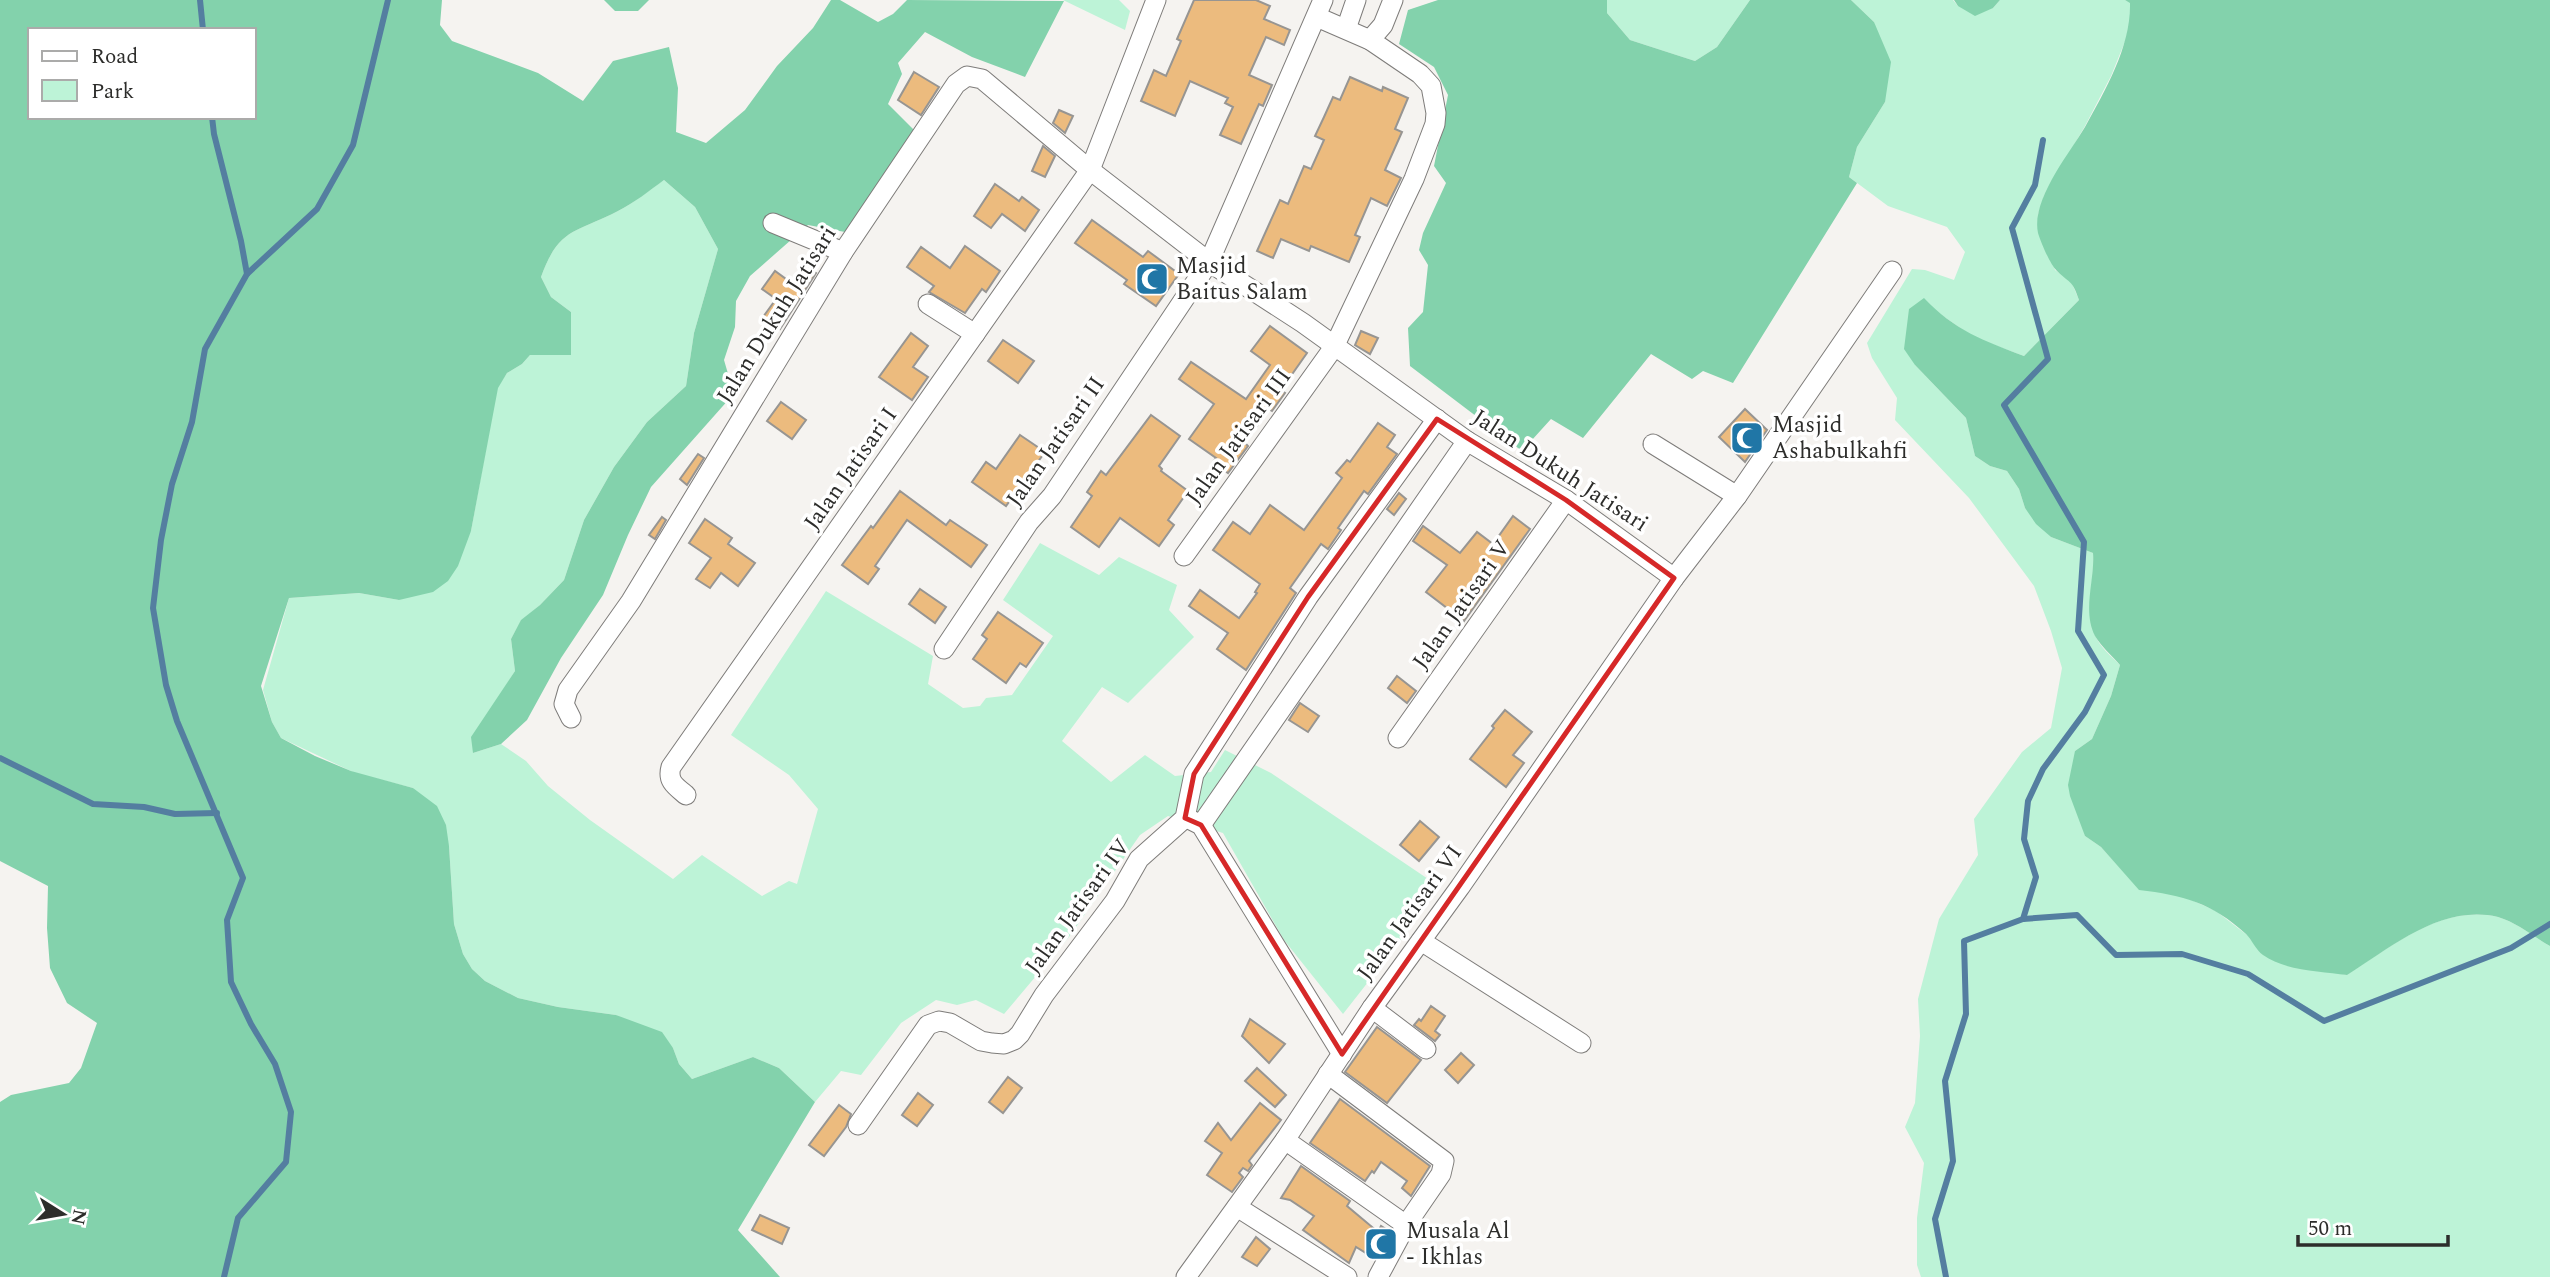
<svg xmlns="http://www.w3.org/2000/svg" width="2550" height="1277" viewBox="0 0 2550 1277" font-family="Spectral,serif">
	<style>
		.green { fill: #bdf3d7 }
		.forest { fill: #83d2ac; fill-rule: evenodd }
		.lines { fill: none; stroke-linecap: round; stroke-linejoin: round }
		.stream { stroke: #547ea0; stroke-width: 6 }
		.building { fill: #ecbb7e; stroke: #979592; stroke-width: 2 }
		.street-casing { stroke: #7e7c7a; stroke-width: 21 }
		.street { stroke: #fff; stroke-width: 19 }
		.marked { fill: none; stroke: #d62828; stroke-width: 5; stroke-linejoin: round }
		.labels { text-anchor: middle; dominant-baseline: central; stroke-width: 7; stroke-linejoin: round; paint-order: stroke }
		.poi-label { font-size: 23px; fill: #2d2d2b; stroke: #fff; text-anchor: start }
		.street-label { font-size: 23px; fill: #2d2d2b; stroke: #fff }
	</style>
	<rect width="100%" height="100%" fill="#f5f3f0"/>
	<g class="green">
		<path d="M1063,0H1119L1130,11L1125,30Z"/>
		<path d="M1607,0H1750L1717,47L1695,61L1630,40L1607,13Z"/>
		<path d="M1851,0H1953L1958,6L1993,8L2000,0H2125L2130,2V20L2126,39L2111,76L2085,126L2044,196L2038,214L2055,270L2071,281L2079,300L2024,356L1975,338L1937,312L1915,365L1966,418L1975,456L1990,466L2007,471L2019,489L2025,508L2051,537L2093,553C2095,580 2084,609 2095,635C2099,646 2112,657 2120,665L2111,696L2092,739L2075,751L2085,836L2101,847L2139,889L2178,894L2216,911L2247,935L2263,954L2346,975C2392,947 2440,904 2498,917C2516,922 2534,937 2550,946V1277H1921L1917,1265V1218L1924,1163L1905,1127L1915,1103L1920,1036L1918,999L1939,919L1978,855L1974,819L2022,752L2051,728L2062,668L2051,631L2034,586L1969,498L1895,420L1897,398L1872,358L1867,343L1912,269L1925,270L1954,280L1965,252L1947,227L1888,206L1849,177L1857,147L1885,102L1874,22Z"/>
		<path d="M664,180L695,207L718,249L694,333L686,386L647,422L614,467L584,520L564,580L540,605L521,621L511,639L515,671L497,700L473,753L501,744L526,761L548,786L590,820L673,879L702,855L762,896L789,881L797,884L818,809L789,775L731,735L826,591L933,656L928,684L963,708L980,706L986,698L1012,695L1053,636L1003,600L1040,543L1099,575L1119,557L1177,585L1169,610L1194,637L1128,703L1102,687L1062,741L1111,782L1145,755L1175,776L1211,772L1225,750L1271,773L1437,885L1408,931L1343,1014L1284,940L1223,833L1168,816L1140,835L1069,937L1004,1014L976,1000L957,1005L936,1000L901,1023L861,1075L841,1071L815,1102L779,1068L753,1057L692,1079L679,1064L673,1048L616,1015L558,1007L518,998L485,981L472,969L463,954L454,924L449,846L413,788L355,773L281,738L272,722L263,690L289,598L359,593L399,600L471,531L497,388L507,373L522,364L530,355H571V312L551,297L541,277C559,227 576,233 618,211C634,203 649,190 664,180Z"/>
	</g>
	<g class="forest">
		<path d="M0,0H442L440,25L452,41L538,73L583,101L613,61L669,47L678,88L676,132L706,143L745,110L777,66L813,28L831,0H840L878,22L893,14L907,0L1064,1L1025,77L972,57L925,32L898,63L902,74L888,104L914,130L845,232L808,225L750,276L736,301L735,327L724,360L731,384L730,398L651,487L628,535L603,595L561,658L527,720L501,744L473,753L471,737L515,671L511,639L521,620L540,605L564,580L584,520L614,467L647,422L686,386L694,333L718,249L695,207L664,180C649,191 634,203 618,211C576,233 559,227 541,277L551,297L571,312V355H530L522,364L507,373L498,388L471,531L458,566L448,581L433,592L399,600L359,593L289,598L261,686L272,722L281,738L315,756L351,771L413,788L437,806L446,825L449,846L454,924L463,954L472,969L485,981L518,998L558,1007L616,1015L662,1032L673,1048L679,1064L692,1079L753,1057L779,1068L815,1102L738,1230L780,1277H0V1102L11,1095L69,1083L81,1068L97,1023L67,1003L50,968L47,928L48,886L0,861ZM30,30H254V117H30Z"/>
		<path d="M604,0H649L638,11H615Z"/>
		<path d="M1438,0H1607V13L1630,40L1695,61L1717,47L1750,0H1851L1874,22L1891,62L1885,102L1857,147L1849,177L1857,183L1733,383L1703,371L1692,379L1651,354L1583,438L1551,419L1522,451L1410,366L1408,328L1423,312L1428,265L1419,250L1423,233L1446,183L1434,166L1448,95L1434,67L1399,44L1408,10Z"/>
		<path d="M1954,0H2000L1993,8L1975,16L1958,6Z"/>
		<path d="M2125,0H2550V946C2534,937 2516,922 2498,917C2441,904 2392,947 2347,975C2321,971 2285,971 2263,955C2256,950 2252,940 2246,934C2212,903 2183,895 2139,890L2101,847L2085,836L2070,796L2068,785L2075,751L2092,739L2111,696L2120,665C2112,656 2101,646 2095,636C2082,611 2095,579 2093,553L2051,537L2036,524L2025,508L2019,489L2007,471L1990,466L1975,456L1966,418L1915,365L1904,349L1909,309L1924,298C1954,330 1984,341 2024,356L2079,300C2072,280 2072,285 2057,271C2050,264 2041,243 2038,233C2031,200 2069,154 2085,127C2106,89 2131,46 2130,3Z"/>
	</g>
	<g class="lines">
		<g class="stream">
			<path d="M200,0L203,30"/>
			<path d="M212,117L214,134L241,241L247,274"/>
			<path d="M0,758L93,804L144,807L175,814L217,813"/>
			<path d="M2023,919L2077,915L2116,955L2182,954L2248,974L2324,1021L2511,948L2550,924"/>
			<path d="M224,1277L238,1218L286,1162L291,1112L275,1064L251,1024L231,982L227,920L243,878L177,721L166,685L153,608L161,540L172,484L192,422L205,349L247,274L317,209L353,145L388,0"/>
			<path d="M1946,1277L1935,1219L1953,1161L1945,1081L1966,1014L1964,941L2023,919L2036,877L2024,839L2028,801L2043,769L2085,712L2104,675L2078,631L2084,542L2004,405L2048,359L2012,228L2035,185L2043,140"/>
		</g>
	</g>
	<g class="building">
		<path d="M1194,0H1256L1270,6L1264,19L1290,30L1284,45L1266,37L1249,75L1272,85L1263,106L1259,104L1241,144L1220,135L1233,107L1225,103L1228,98L1190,81L1175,116L1141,101L1154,70L1166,76L1181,41L1177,39Z"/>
		<path d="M914,72L939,87L921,115L898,100Z"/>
		<path d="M1350,77L1382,91L1383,87L1408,98L1395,129L1402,132L1385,170L1401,178L1387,206L1371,198L1355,235L1360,237L1349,262L1311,246L1309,251L1281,239L1273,258L1257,251L1280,200L1288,204L1304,166L1311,169L1324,140L1315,136L1324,117L1333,97L1340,100Z"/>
		<path d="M1059,110L1073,116L1065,133L1053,123Z"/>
		<path d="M1043,146L1055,156L1045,177L1032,171Z"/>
		<path d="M995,184L1019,201L1022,197L1039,210L1025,231L1002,214L991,228L974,216Z"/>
		<path d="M1092,220L1143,257L1148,251L1179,274L1156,306L1124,284L1127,280L1075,243Z"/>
		<path d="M965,246L1000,271L986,292L982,289L965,313L929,292L934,286L907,267L921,247L950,268Z"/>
		<path d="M806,266L816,273L780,329L763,317L776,299L762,289L775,271L793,284Z"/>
		<path d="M1270,326L1307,353L1281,390L1285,393L1272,411L1269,409L1245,443L1248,446L1228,473L1213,462L1216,458L1189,439L1214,404L1179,379L1191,362L1246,399L1270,365L1251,351Z"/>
		<path d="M1361,331L1378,338L1370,354L1355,345Z"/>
		<path d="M911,333L928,346L913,367L928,377L912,400L879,377Z"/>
		<path d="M1003,340L1034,361L1018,383L988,361Z"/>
		<path d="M781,402L806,420L792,439L767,421Z"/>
		<path d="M1745,409L1767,430L1745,462L1719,437Z"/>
		<path d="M1151,415L1180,436L1159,466L1162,469L1161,471L1188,491L1168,520L1174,525L1159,546L1120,518L1099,547L1071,527L1092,496L1087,492L1101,471L1106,475Z"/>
		<path d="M1378,423L1395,435L1387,447L1397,454L1368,494L1364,491L1338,528L1341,530L1328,549L1321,544L1290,588L1296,593L1246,670L1217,649L1228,633L1189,606L1200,590L1239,618L1257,593L1255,592L1260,584L1213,550L1233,522L1250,534L1270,505L1304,530L1342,478L1336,473L1347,460L1350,462Z"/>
		<path d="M1020,435L1045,452L1006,506L972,482L986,462L996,469Z"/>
		<path d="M698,454L704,458L687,485L680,479Z"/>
		<path d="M900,491L946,525L950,520L987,545L971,567L907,520L875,566L879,569L868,584L842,565L871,526L873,528Z"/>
		<path d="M1399,493L1406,499L1394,515L1387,509Z"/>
		<path d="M1513,516L1530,529L1464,621L1426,592L1447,565L1413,541L1423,526L1460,553L1477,532L1493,544Z"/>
		<path d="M662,517L666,520L655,539L649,535Z"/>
		<path d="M705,519L732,538L728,544L755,563L738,586L721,573L710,588L696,579L711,558L689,543Z"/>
		<path d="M920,589L946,607L935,623L909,604Z"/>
		<path d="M998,612L1043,643L1026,667L1020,663L1006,683L973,659L987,639L982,635Z"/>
		<path d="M1397,676L1416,691L1407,703L1388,688Z"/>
		<path d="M1300,703L1319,716L1308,732L1289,720Z"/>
		<path d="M1505,710L1532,732L1513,755L1524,763L1506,787L1470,759L1494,728L1492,726Z"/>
		<path d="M1420,821L1439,837L1419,861L1400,845Z"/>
		<path d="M1431,1006L1445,1016L1435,1031L1440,1035L1435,1041L1414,1025L1419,1019L1421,1021Z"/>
		<path d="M1250,1019L1285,1044L1269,1063L1242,1036Z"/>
		<path d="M1377,1027L1421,1060L1387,1103L1345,1072Z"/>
		<path d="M1461,1053L1474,1065L1458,1083L1445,1070Z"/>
		<path d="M1257,1068L1286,1095L1275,1107L1245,1081Z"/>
		<path d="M1008,1077L1022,1088L1003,1113L989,1102Z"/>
		<path d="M918,1093L933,1105L917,1126L902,1115Z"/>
		<path d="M1340,1099L1430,1166L1411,1196L1402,1188L1407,1181L1381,1162L1374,1173L1372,1171L1365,1181L1310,1143Z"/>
		<path d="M1260,1103L1281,1120L1249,1161L1252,1165L1248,1171L1243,1168L1239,1173L1243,1177L1232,1192L1207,1175L1222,1153L1205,1141L1218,1123L1231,1140Z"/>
		<path d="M839,1105L851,1114L846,1127L824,1156L809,1145Z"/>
		<path d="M1301,1166L1350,1201L1347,1206L1378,1232L1381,1226L1389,1231L1374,1258L1356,1247L1349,1263L1303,1230L1314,1216L1290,1200L1281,1198Z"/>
		<path d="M760,1215L789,1228L782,1244L752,1230Z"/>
		<path d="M1256,1237L1270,1249L1257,1266L1242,1257Z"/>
	</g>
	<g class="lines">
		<defs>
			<g id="street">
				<path d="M1346,29L1356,0"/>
				<path d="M1370,40L1383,25L1393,0"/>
				<path d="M773,223L843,252"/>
				<path d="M928,304L975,334"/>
				<path d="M1653,444L1737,496"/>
				<path d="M1184,556L1334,347L1414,179L1435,124L1436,113L1431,86L1420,74L1370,40L1317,17"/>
				<path d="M944,649L1029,522L1052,496L1209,262L1323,0"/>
				<path d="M571,718L564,704L568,690L631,601L843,252L956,84L967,76L982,79L1090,170L1209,262L1303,323L1467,441L1566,500L1674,578"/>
				<path d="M1398,738L1566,500"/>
				<path d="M686,795C675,786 667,781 671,767L1090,170L1156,0"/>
				<path d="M1189,819L1201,825L1342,1054"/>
				<path d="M1201,825L1467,441"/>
				<path d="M1421,941L1581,1043"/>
				<path d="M1372,1008L1426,1049"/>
				<path d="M1328,1074L1444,1161L1441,1174L1406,1225L1378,1277"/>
				<path d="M858,1125L928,1025L939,1021L950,1023L981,1041L992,1043L1004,1044L1014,1040L1020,1034L1044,995L1115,901L1139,859L1185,818L1194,774L1308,597L1437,419"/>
				<path d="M1285,1140L1406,1225"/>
				<path d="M1237,1207L1347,1277"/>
				<path d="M1186,1277L1285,1140L1372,1008L1460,887L1674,578L1737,496L1892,271"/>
			</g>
		</defs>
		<use href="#street" class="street-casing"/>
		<use href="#street" class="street"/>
	</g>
	<path class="marked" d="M1437,419L1566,500L1674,578L1342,1054L1201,825L1185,818L1194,774L1308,597Z"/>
	<defs>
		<symbol id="mosque-square" viewBox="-11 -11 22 22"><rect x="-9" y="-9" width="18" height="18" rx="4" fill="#2076a6" stroke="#fff"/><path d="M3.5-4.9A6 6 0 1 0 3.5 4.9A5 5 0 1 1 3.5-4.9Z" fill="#fff"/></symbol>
	</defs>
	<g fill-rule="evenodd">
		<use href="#mosque-square" x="1133" y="260" width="38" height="38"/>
		<use href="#mosque-square" x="1728" y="419" width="38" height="38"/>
		<use href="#mosque-square" x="1362" y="1225" width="38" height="38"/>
	</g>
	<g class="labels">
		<g class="poi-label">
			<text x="1176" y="266">Masjid<tspan x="1176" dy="26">Baitus Salam</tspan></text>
			<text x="1772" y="425">Masjid<tspan x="1772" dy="26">Ashabulkahfi</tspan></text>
			<text x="1406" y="1231">Musala Al<tspan x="1406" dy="26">- Ikhlas</tspan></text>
		</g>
		<g class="street-label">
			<text transform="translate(777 315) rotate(-58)">Jalan Dukuh Jatisari</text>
			<text transform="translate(1239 437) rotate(-54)">Jalan Jatisari III</text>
			<text transform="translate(1056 442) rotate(-55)">Jalan Jatisari II</text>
			<text transform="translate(851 469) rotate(-55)">Jalan Jatisari I</text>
			<text transform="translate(1560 471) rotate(33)">Jalan Dukuh Jatisari</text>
			<text transform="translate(1462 605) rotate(-55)">Jalan Jatisari V</text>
			<text transform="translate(1078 907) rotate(-54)">Jalan Jatisari IV</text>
			<text transform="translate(1410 913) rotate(-54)">Jalan Jatisari VI</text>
		</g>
	</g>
	<rect x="28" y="28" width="228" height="91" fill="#ffffff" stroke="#ababaa" stroke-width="2"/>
	<rect x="42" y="51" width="35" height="10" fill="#ffffff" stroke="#ababaa" stroke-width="2"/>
	<text x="91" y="63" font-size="21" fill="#2d2d2b">Road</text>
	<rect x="42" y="80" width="35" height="21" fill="#bdf3d7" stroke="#ababaa" stroke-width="2"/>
	<text x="91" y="98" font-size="21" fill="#2d2d2b">Park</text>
	<g transform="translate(63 1214) rotate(101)" stroke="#ffffff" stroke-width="5" paint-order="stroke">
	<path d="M0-5L12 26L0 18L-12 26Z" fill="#2d2d2b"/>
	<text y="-10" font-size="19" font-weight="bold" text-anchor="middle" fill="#2d2d2b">N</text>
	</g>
	<path d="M2298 1235v10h150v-10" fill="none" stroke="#2d2d2b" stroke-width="3.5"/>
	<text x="2308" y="1235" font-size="21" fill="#2d2d2b" stroke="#ffffff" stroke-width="5" paint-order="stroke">50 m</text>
</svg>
